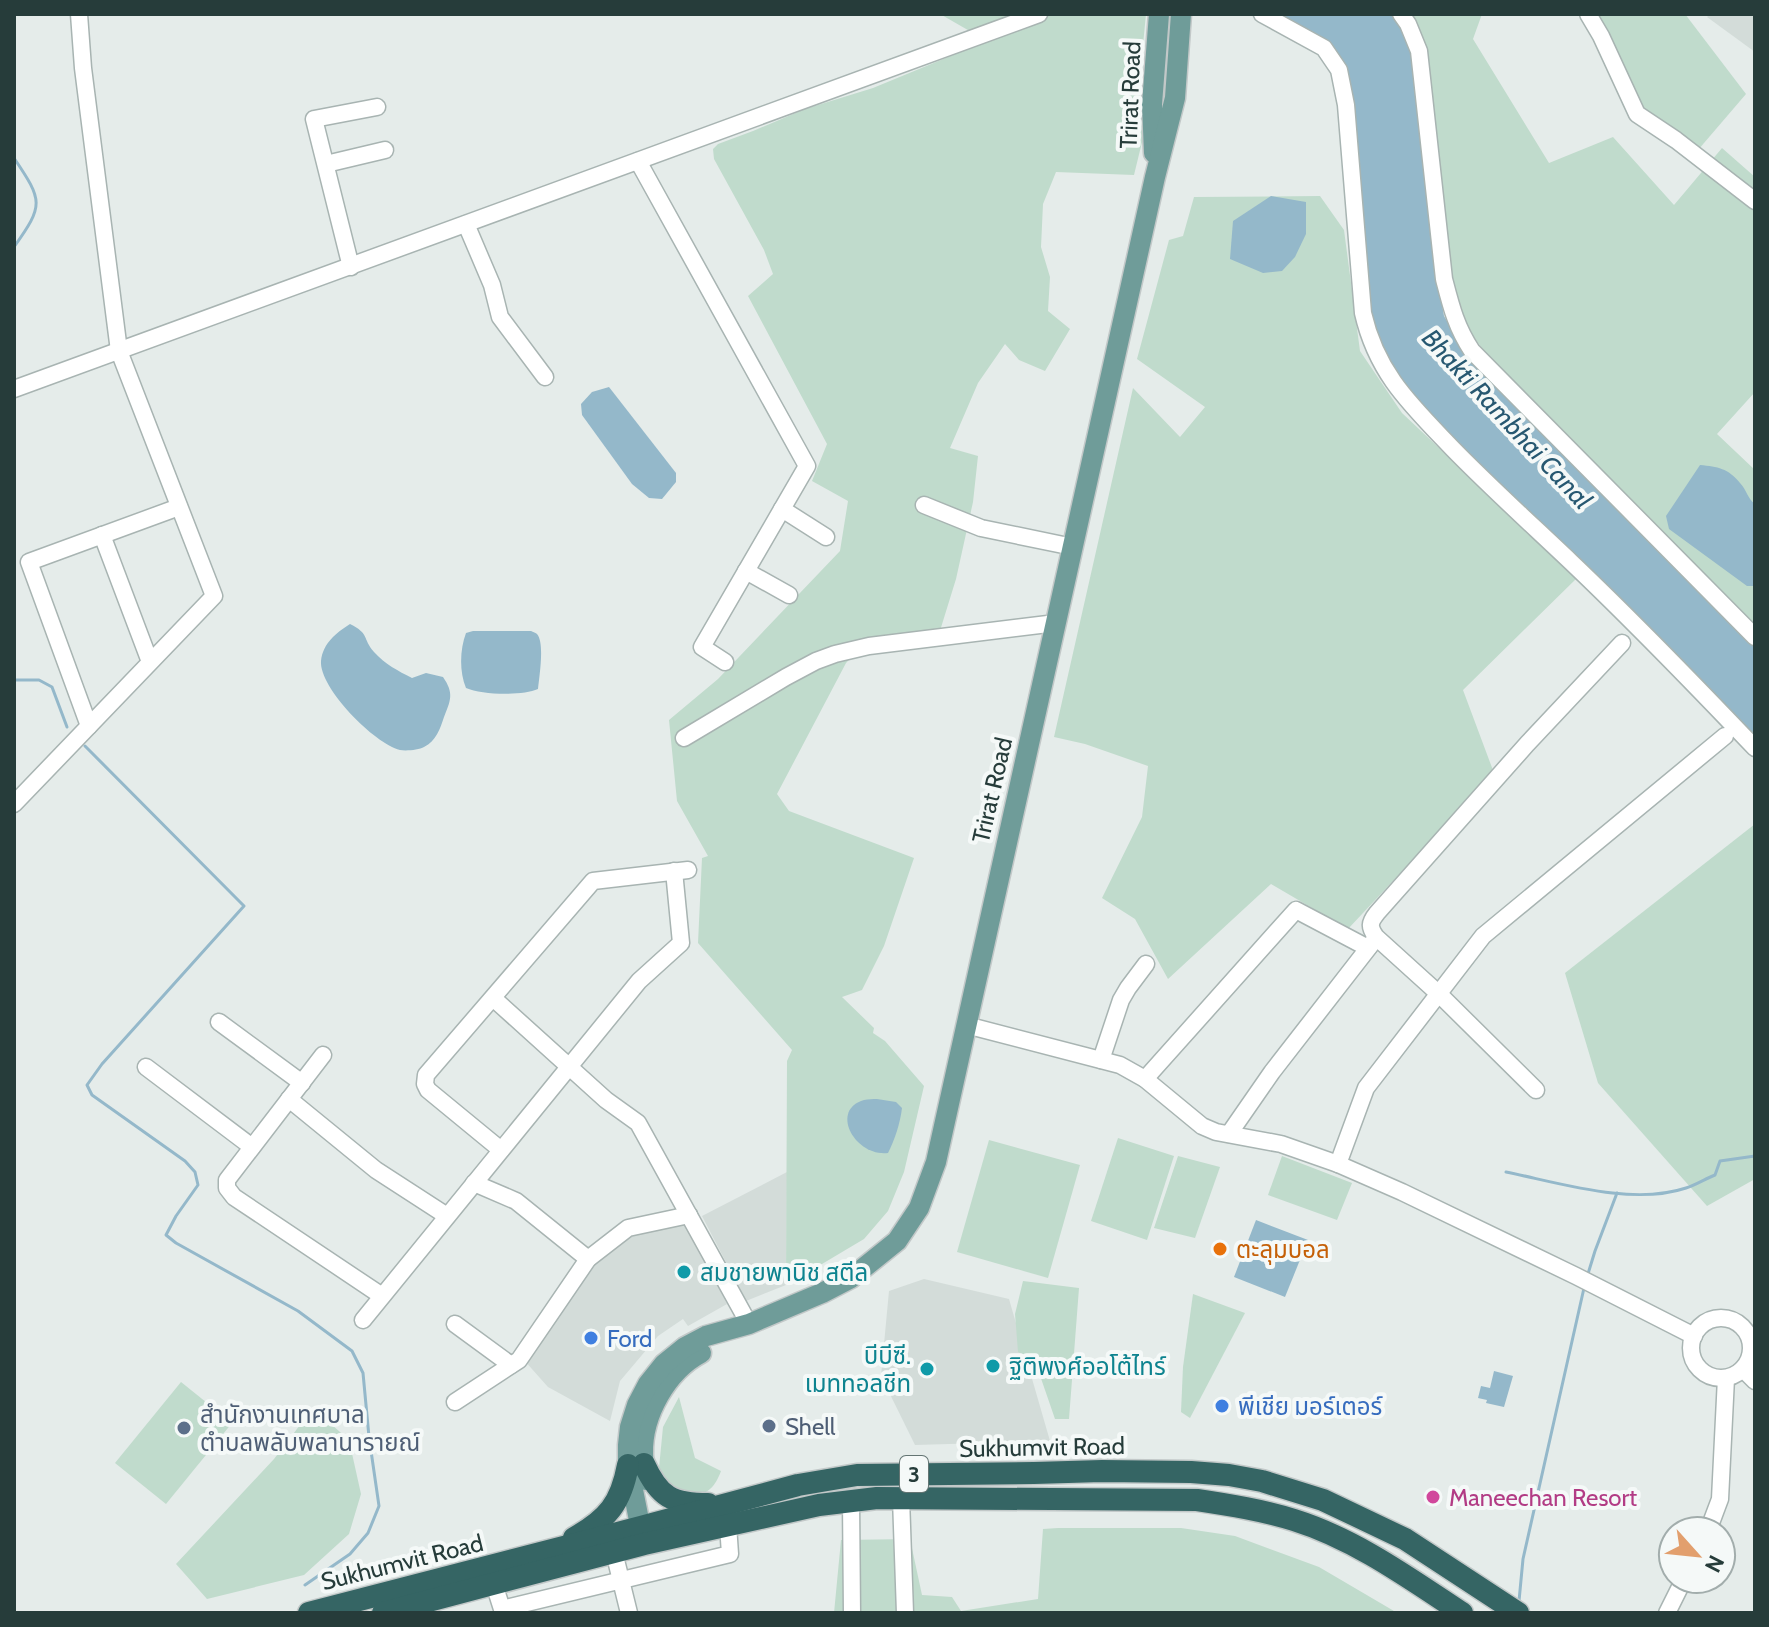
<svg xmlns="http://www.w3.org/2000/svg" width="1769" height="1627" viewBox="0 0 1769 1627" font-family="Cabin,'Noto Sans Thai',sans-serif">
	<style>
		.built { fill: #d3dcd9 }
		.green { fill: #c0dbcc }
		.water { fill: #94b8ca }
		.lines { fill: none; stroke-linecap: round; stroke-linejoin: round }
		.stream { stroke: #94b8ca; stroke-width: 3 }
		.minor-casing { stroke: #a8b4b2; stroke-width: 19 }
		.major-casing { stroke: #c2c8c8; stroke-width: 23 }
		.highway-casing { stroke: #c2c8c8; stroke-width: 25 }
		.minor { stroke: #fff; stroke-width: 16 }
		.major { stroke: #6f9c99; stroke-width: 20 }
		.highway { stroke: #356564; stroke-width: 22 }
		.food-dot { fill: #e8710a; stroke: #f5f9f8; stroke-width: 3 }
		.culture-dot { fill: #0f9aa8; stroke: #f5f9f8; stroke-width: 3 }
		.shop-dot { fill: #3f7fe0; stroke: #f5f9f8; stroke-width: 3 }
		.service-dot { fill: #5c6f8a; stroke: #f5f9f8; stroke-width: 3 }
		.hotel-dot { fill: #d1479c; stroke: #f5f9f8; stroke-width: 3 }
		.labels { text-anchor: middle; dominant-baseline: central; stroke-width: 8; stroke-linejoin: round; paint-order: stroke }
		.shield { fill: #f5f9f8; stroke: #647573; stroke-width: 2 }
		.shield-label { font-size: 22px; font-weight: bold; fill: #263c3a }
		.street-label { font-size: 24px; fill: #263c3a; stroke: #f5f9f8 }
		.food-label { font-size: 24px; fill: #c56008; stroke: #f5f9f8; text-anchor: start }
		.culture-label { font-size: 24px; fill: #0d838f; stroke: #f5f9f8; text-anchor: start }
		.shop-label { font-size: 24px; fill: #366cbe; stroke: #f5f9f8; text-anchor: start }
		.service-label { font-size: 24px; fill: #4e5e75; stroke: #f5f9f8; text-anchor: start }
		.hotel-label { font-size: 24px; fill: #b23c85; stroke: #f5f9f8; text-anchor: start }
		.water-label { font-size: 26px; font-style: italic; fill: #275871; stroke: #f5f9f8 }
	</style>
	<rect width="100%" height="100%" fill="#e5ecea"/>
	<g class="built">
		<path d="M1710,14H1755V52L1707,17Z"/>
		<path d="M787,1172L786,1285L746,1301L702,1216Z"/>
		<path d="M688,1224L727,1304L688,1326L683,1319L658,1336L620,1381L610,1421L548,1387L524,1360L593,1263L633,1233Z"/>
		<path d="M924,1279L1009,1299L1050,1441L915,1445L881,1376L889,1291Z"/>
	</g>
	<g class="green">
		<path d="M940,14H1146L1139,86L1143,138L1134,175L1056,172L1043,204L1041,247L1050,277L1048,311L1070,329L1045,371L1019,360L1005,344L978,383L950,448L978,456L973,502L956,579L939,634L863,645L846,663L777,794L789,811L914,858L884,946L862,990L842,997L874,1028L873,1033L885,1041L924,1086L904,1172L888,1211L864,1239L822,1264L801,1273L786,1285L787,1061L792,1050L698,943L702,858L708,856L677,801L669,720L718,679L840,551L848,501L812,481L827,444L748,296L773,274L764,250L714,159L713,149L718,144L753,131L805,109L873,88L987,41Z"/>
		<path d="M1407,14H1482L1473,39L1549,163L1613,137L1674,205L1722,148L1755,177V392L1717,434L1755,470V629L1486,354L1463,322L1450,266Z"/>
		<path d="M1591,14H1685L1746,94L1698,150L1640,111Z"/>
		<path d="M1320,196L1344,230L1360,351L1402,413L1577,578L1463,690L1494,773L1348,929L1271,884L1168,979L1135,919L1102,898L1142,817L1148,766L1085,744L1054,737L1133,388L1180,437L1205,407L1137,359L1169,240L1183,236L1194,197Z"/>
		<path d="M1755,824V1179L1707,1206L1598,1083L1565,973Z"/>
		<path d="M1118,1138L1174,1156L1147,1240L1091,1221Z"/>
		<path d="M989,1140L1080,1165L1048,1278L957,1252Z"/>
		<path d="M1178,1156L1220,1167L1195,1238L1154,1228Z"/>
		<path d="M1282,1156L1352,1183L1337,1220L1268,1195Z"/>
		<path d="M1023,1281L1079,1288L1069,1419H1055L1035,1361L1018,1352L1015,1314Z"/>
		<path d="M1193,1294L1245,1313L1190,1418L1181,1412L1183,1367Z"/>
		<path d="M181,1382L232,1423L166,1504L115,1463Z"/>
		<path d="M679,1397L695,1458L721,1471C715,1487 709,1493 692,1497L662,1482L659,1468L663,1427Z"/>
		<path d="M313,1408L349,1440L361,1494L349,1534L304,1575L207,1599L176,1564L274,1459Z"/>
		<path d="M1058,1528H1181L1235,1536L1319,1567L1394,1611L1392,1613H834L841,1540L910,1539L922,1595L952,1597L961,1611L1038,1599L1043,1529Z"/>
	</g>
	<g class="water">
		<path d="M1278,14H1393L1412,40L1438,281L1444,316L1467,356L1755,646V745L1411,399L1387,362L1367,314L1350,92L1324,42L1298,24Z"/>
		<path d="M1271,196L1306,202V234L1295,257L1282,271L1263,273L1230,259L1233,221Z"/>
		<path d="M609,387L676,473V482L662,499L649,498L632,484L582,415L581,404L592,392Z"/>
		<path d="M1700,465C1718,467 1728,468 1740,483C1747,490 1747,498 1755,504V586H1747L1669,529L1666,516Z"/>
		<path d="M350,624C370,634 362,638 374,652C385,664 398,671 412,678L426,673L443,677C454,693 451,700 444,717C440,729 436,741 424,747C419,750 406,751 400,750C375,744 319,688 321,661C323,643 336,633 350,624Z"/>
		<path d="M473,631H531C533,632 536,633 537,634C545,643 539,678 538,689C522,696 482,695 466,688C459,671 460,649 466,633Z"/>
		<path d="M877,1099L896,1102L902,1108C900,1124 895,1139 888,1153C855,1157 829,1110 864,1100C868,1099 873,1099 877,1099Z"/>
		<path d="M1256,1220L1308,1240L1285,1297L1234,1277Z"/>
		<path d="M1494,1371L1513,1376L1504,1407L1486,1403L1487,1400L1478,1398L1481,1386L1490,1388Z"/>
	</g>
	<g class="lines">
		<g class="stream">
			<path d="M14,158C43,201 44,205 14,247"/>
			<path d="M14,680H39L52,687L67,727"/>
			<path d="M85,746L244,906L102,1064L87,1085L92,1095L185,1161L195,1172L198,1185L176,1216L166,1235L176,1243L298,1311L352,1351L363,1373L369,1437L379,1506L368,1533L350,1554L305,1585"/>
			<path d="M1506,1172C1560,1183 1632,1206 1686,1188C1696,1185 1705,1179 1715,1175L1720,1161L1755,1156"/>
			<path d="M1587,1277L1595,1251L1617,1193"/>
			<path d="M1519,1601L1523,1559L1584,1288"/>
		</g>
		<defs>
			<g id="minor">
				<path d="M1262,14L1324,48L1339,70L1346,105L1363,313C1377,374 1411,405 1452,448C1490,487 1531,524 1571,562C1634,622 1695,685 1755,748"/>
				<path d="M1401,14L1408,24L1419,51L1444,279C1451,306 1456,327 1472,351L1755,637"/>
				<path d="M1588,14L1601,36L1637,114L1676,140L1755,201"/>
				<path d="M638,161L807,466L702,647L725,662"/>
				<path d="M326,164L385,150"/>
				<path d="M466,224L492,285L500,317L545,377"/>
				<path d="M351,267L314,119L377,107"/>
				<path d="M14,389L1039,14"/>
				<path d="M924,505L981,528L1073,547"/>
				<path d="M782,509L826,537"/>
				<path d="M102,535L150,662"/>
				<path d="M746,571L789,595"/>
				<path d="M89,726L29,562L179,507"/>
				<path d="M684,738L786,677L816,661L835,654L869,646L1056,623"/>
				<path d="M14,804L214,596L119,351L83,68L79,14"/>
				<path d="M493,998L606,1100L638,1123L749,1324"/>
				<path d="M219,1022L302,1083"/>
				<path d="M966,1025L1120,1065L1145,1079L1202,1126L1216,1132L1281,1144L1338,1164L1402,1192L1576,1276L1694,1336"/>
				<path d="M323,1055L227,1180V1188L234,1197L382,1296"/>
				<path d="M1101,1060L1121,1000L1128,988L1146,964"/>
				<path d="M146,1067L252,1147"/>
				<path d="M1145,1079L1296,910L1368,948"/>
				<path d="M1536,1090L1439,994L1376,937C1369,927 1369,923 1377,913L1527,744L1622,643"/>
				<path d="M289,1099L376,1170L447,1216"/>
				<path d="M1229,1134L1272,1072L1373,942"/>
				<path d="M501,1150L428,1090L425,1084L426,1075L593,881L688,870"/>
				<path d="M1338,1164L1366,1088L1483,936L1725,736"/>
				<path d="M474,1183L516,1201L588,1259"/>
				<circle cx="1721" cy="1348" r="30"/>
				<path d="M363,1320L639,981L681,943L674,871"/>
				<path d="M455,1324L511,1365"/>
				<path d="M1743,1369L1755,1381"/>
				<path d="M455,1402L519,1360L588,1259L628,1228L689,1215"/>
				<path d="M901,1498L905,1613"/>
				<path d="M851,1501L852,1613"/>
				<path d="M1708,1531L1720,1499L1726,1378"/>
				<path d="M614,1552L629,1613"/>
				<path d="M494,1584L502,1609L730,1554L728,1525"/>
				<path d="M1667,1613L1684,1579"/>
			</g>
			<g id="major">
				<path d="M1154,153L1152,104L1159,14"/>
				<path d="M646,1480C645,1471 643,1463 643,1454C642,1415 667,1371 701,1353"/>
				<path d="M643,1540L628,1465V1445L630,1427L637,1405L648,1384L664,1364L685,1347L706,1336L749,1324L822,1293L851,1278L897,1241L919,1208L936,1162L1155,177L1175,98L1181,14"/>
			</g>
			<g id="highway">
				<path d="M644,1464C659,1497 672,1504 708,1504"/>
				<path d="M574,1538C608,1519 621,1503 628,1465"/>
				<path d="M309,1613L641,1527L798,1485L857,1475L1034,1473L1102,1471L1191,1472L1229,1475L1262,1481L1323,1500L1405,1539L1518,1613"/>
				<path d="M383,1613L644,1544L819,1505L877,1498L1197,1500C1230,1505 1262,1510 1294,1520C1355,1539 1409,1578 1462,1613"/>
			</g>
		</defs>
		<use href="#minor" class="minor-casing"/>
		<use href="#major" class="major-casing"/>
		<use href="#highway" class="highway-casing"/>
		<use href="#minor" class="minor"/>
		<use href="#major" class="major"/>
		<use href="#highway" class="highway"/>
	</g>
	<circle class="food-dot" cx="1220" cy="1249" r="8"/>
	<g class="culture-dot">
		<circle cx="684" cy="1272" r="8"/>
		<circle cx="993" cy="1366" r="8"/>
		<circle cx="927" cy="1369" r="8"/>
	</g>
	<g class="shop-dot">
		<circle cx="591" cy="1338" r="8"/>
		<circle cx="1222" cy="1406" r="8"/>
	</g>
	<g class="service-dot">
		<circle cx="769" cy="1426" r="8"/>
		<circle cx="184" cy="1428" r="8"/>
	</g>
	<circle class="hotel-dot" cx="1433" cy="1497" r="8"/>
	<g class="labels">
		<rect class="shield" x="900" y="1456" width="28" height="36" rx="6"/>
		<g class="shield-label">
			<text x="914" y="1474">3</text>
		</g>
		<g class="street-label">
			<text transform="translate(1130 95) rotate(-88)">Trirat Road</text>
			<text transform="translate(992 790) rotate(-77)">Trirat Road</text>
			<text transform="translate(1042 1447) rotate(-1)">Sukhumvit Road</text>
			<text transform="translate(402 1562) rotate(-14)">Sukhumvit Road</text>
		</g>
		<g class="food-label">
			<text x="1236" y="1249">ตะลุมบอล</text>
		</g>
		<g class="culture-label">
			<text x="700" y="1272">สมชายพานิช สตีล</text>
			<text x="911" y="1355" text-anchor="end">บีบีซี.<tspan x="911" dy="28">เมททอลชีท</tspan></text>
			<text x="1009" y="1366">ฐิติพงศ์ออโต้ไทร์</text>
		</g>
		<g class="shop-label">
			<text x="607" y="1338">Ford</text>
			<text x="1238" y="1406">พีเชีย มอร์เตอร์</text>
		</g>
		<g class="service-label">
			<text x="200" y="1414">สำนักงานเทศบาล<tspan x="200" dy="28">ตำบลพลับพลานารายณ์</tspan></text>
			<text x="785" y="1426">Shell</text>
		</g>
		<g class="hotel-label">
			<text x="1449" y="1497">Maneechan Resort</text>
		</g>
		<g class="water-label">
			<text transform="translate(1507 419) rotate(47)">Bhakti Rambhai Canal</text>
		</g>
	</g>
	<rect width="1769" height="1627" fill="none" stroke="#263c3a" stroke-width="32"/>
	<g transform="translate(1697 1555) rotate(117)"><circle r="38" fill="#f5f9f8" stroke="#a2adac" stroke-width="2"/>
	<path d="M0-6L14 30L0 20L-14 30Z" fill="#e29f6d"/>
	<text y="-12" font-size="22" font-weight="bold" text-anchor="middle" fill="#263c3a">N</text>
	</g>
</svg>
